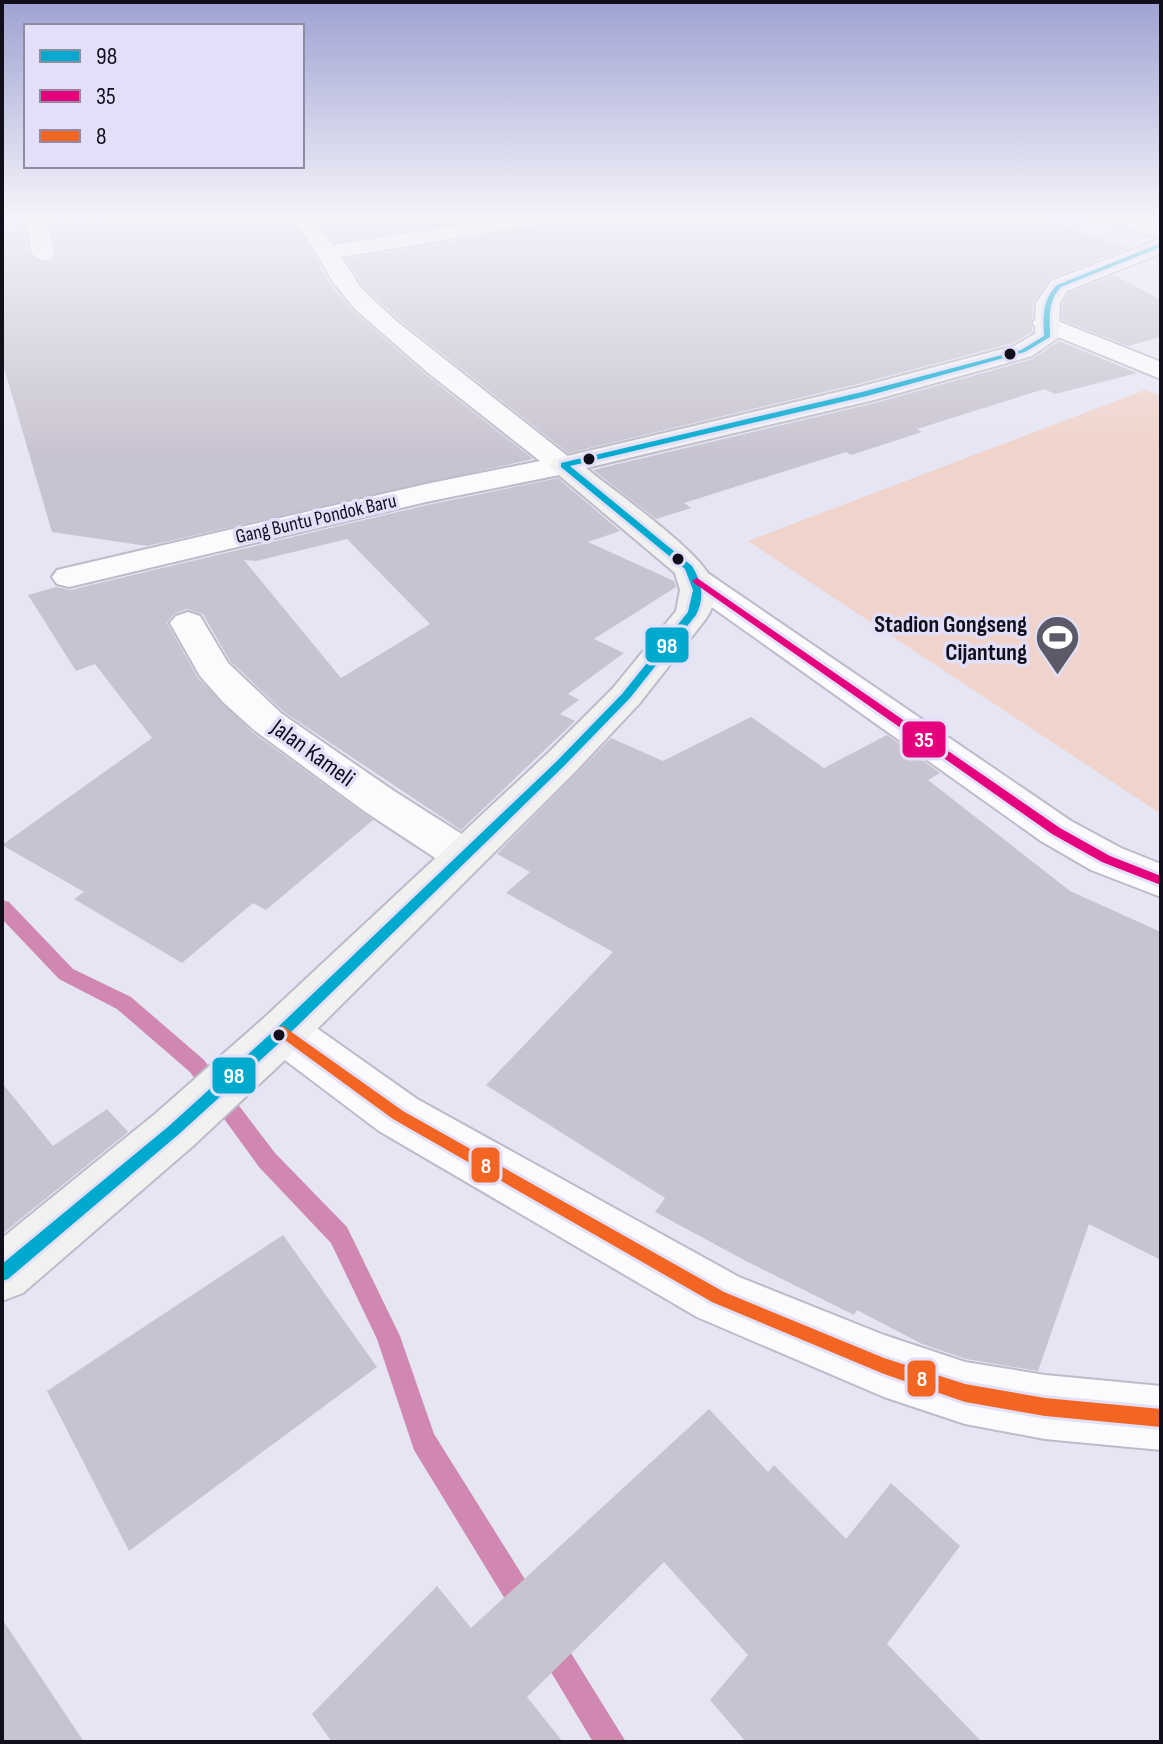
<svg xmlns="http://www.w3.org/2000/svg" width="1163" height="1744" viewBox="0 0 1163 1744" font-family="'Sofia Sans Condensed',sans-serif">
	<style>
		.green { fill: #f0d3ca }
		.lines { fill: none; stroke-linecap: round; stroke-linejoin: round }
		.stream { fill: #d088b0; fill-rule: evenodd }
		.building { fill: #c8c3d0; fill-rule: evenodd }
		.street-casing { stroke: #bcbbc9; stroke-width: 4 }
		.secondary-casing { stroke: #bcbbc9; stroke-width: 4 }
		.street { fill: #fbfbfd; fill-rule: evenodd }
		.secondary { fill: #f1f1f0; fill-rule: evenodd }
		.bus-1-casing { stroke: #e2dff9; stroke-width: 6 }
		.bus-2-casing { stroke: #e2dff9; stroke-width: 6 }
		.bus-3-casing { stroke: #e2dff9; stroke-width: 6 }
		.bus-1 { fill: #00a9ce; fill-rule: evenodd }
		.bus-2 { fill: #e5007d; fill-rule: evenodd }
		.bus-3 { fill: #f26522; fill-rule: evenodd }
		.bus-dot { fill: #120f1d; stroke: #e2dff9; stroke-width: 3 }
		.labels { text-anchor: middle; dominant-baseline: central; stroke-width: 7; stroke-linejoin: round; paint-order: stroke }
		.far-street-label { font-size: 20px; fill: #120f1d; stroke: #e2dff9 }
		.poi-label { font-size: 24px; font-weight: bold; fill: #120f1d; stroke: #e2dff9; text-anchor: end }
		.street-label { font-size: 24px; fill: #120f1d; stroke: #e2dff9 }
		.line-badge { stroke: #e2dff9; stroke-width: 3 }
		.badge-label { font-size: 22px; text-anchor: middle; font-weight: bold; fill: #fff }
	</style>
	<rect width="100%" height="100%" fill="#e6e5f3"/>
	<path class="green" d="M1145,390L1161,396V814L748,541Z"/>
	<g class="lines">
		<g class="stream">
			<path d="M2,900L9,902L73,969L131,997L204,1060L275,1153L347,1227L400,1336L434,1434L536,1597L540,1607L536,1617L526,1621L516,1617L414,1450L377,1339L331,1243L259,1167L190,1072L117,1009L59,979L2,919Z"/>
			<path d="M548,1627L558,1632L626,1742H593L533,1642L538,1632Z"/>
		</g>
	</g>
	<g class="building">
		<path d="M155,213H281L304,238L330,284L353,311L425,374L533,459L147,546L52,532L2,361V233L25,230L29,254L44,264L52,262L57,256L51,226Z"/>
		<path d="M310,213H516L334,242Z"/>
		<path d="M584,213H1025L1128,248L1049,279L1033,303L1032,332L1013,343L858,384L568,453L397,318L363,286L346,259L571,222Z"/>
		<path d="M1114,275L1161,300V337L1128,346L1062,320L1063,304L1069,293Z"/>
		<path d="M1059,341L1137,373L1055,394L1044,389L917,429L922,432L851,455L846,452L684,503L691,508L656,519L593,470L875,403L1033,359Z"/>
		<path d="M558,478L620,531L588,542L674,581L676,587L594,639L624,653L568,694L579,700L560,714L575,721L461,830L284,712L230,661L203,614L187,609L174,614L167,623L198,678L252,732L373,820L266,910L253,903L182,963L74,899L84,892L2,845L152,738L95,664L76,671L28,595L56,587L70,590L427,505ZM347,539L430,624L341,678L244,560L256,561Z"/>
		<path d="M751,717L824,768L887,735L940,773L928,780L1070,891L1161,932V1260L1089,1224L1038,1371L966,1359L922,1344L857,1310L854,1315L746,1261L655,1212L665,1198L486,1085L613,952L506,893L530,872L497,854L611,738L663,761Z"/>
		<path d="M2,1083L53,1146L107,1109L128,1132L2,1234Z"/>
		<path d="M283,1235L377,1367L129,1551L47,1391Z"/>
		<path d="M709,1409L768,1472L774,1465L846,1539L891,1483L960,1546L887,1644L982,1742H746L710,1700L748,1655L664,1562L527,1697L563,1742H332L312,1714L437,1586L471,1628Z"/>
		<path d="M2,1619L84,1742H2Z"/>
	</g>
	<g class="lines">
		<defs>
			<g id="street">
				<path d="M25,213H45L54,254L51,259L43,261L32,254Z"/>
				<path d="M284,213H306L333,245L534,213H581L571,219L341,257L361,288L395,320L579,465L574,471L564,474L426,502L69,587L57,584L52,577L57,570L426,484L540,461L427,372L355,309L333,282L306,236Z"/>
				<path d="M1093,213H1123L1161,225V238L1096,217Z"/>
				<path d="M1045,316L1161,362V379L1036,328L1033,323L1036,318Z"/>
				<path d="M697,571L709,574L1071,821L1121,848L1161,864V897L1091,870L1041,841L685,588L680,581L685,574Z"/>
				<path d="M188,612L200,616L228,663L282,714L394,791L479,845L486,856L479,867L464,871L449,867L364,811L254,730L224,703L200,676L170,623L176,616Z"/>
				<path d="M283,1011L301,1017L417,1099L739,1277L884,1335L965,1362L1045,1375L1161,1386V1450L1045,1439L965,1424L884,1397L697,1317L379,1131L265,1045L258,1031L265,1017Z"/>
			</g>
			<path id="secondary" d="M1161,239V253L1067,291L1060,303L1059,337L1032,356L874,400L586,468C614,491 700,551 711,579C717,594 714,608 705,620L639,704L574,773L301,1045L193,1146L23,1293L2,1301V1238L155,1114L265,1017L546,755L613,688L676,611L680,590L675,573L554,471L549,465L554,459L859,387L1014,346L1035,334L1036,303L1051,281Z"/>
		</defs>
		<use href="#street" class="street-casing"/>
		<use href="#secondary" class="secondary-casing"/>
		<use href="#street" class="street"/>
		<use href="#secondary" class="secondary"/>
		<defs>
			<path id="bus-1" d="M1161,243V247L1061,287C1047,302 1050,318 1050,337L1025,352L867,396L570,466L692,566C702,583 705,597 696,615L630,698L564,766L288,1035L179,1134L8,1279L2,1281V1264L169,1126L278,1027L556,762L622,694L688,612L693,590L685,569L561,467V463L862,392L1021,350L1044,336C1043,316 1042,300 1057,285Z"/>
			<path id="bus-2" d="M697,578L1060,828L1110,856L1161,876V885L1102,862L1052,834L694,583L692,581Z"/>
			<path id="bus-3" d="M283,1026L403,1111L724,1292L884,1358L965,1384L1045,1398L1161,1409V1427L1045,1416L965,1402L884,1374L712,1302L393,1119L278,1035L276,1031L278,1027Z"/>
		</defs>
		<use href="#bus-1" class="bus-1-casing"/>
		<use href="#bus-2" class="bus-2-casing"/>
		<use href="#bus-3" class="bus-3-casing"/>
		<use href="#bus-1" class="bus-1"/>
		<use href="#bus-2" class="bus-2"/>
		<use href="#bus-3" class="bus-3"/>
	</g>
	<linearGradient id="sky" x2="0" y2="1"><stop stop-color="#9ea2d2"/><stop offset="0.47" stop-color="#f4f3fa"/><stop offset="1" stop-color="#f4f3fa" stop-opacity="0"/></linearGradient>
	<rect width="1163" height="457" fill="url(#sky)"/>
	<defs>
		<symbol id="stadium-pin" viewBox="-11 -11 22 30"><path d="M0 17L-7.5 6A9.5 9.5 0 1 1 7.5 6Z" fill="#5c5a68" stroke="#e2dff9"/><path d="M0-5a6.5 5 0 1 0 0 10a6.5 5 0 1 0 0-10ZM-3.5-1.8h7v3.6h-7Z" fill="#fff"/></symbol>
	</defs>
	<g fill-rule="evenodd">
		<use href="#stadium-pin" x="1032" y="612" width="51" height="69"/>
	</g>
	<g class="bus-dot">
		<circle cx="1010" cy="354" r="7"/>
		<circle cx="589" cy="459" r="7"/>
		<circle cx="678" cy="559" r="7"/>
		<circle cx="279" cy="1035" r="7"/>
	</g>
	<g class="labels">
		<g class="far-street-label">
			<text transform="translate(316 519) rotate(-13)">Gang Buntu Pondok Baru</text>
		</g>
		<g class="poi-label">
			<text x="1027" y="624">Stadion Gongseng<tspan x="1027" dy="28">Cijantung</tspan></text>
		</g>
		<g class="street-label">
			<text transform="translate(313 753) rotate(36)">Jalan Kameli</text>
		</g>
	</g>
	<g class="line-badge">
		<rect x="644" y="626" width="46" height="38" rx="8" fill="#00a9ce"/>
		<rect x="901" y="720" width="46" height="39" rx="8" fill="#e5007d"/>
		<rect x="211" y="1056" width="46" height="39" rx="8" fill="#00a9ce"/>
		<rect x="470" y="1146" width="31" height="38" rx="8" fill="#f26522"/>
		<rect x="906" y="1359" width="31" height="39" rx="8" fill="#f26522"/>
	</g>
	<g class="badge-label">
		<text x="667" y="653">98</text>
		<text x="924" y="747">35</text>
		<text x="234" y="1083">98</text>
		<text x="486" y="1173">8</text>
		<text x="922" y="1386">8</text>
	</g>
	<rect width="1163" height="1744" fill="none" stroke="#120f1d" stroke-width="8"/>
	<rect x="24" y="24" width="280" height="144" fill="#e2dff9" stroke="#8f8ca1" stroke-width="2"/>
	<rect x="40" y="50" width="40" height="12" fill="#00a9ce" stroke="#8f8ca1" stroke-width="2"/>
	<text x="96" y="64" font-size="24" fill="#120f1d">98</text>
	<rect x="40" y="90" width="40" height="12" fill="#e5007d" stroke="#8f8ca1" stroke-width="2"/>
	<text x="96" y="104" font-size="24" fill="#120f1d">35</text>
	<rect x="40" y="130" width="40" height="12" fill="#f26522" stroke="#8f8ca1" stroke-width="2"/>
	<text x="96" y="144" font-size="24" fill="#120f1d">8</text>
</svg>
